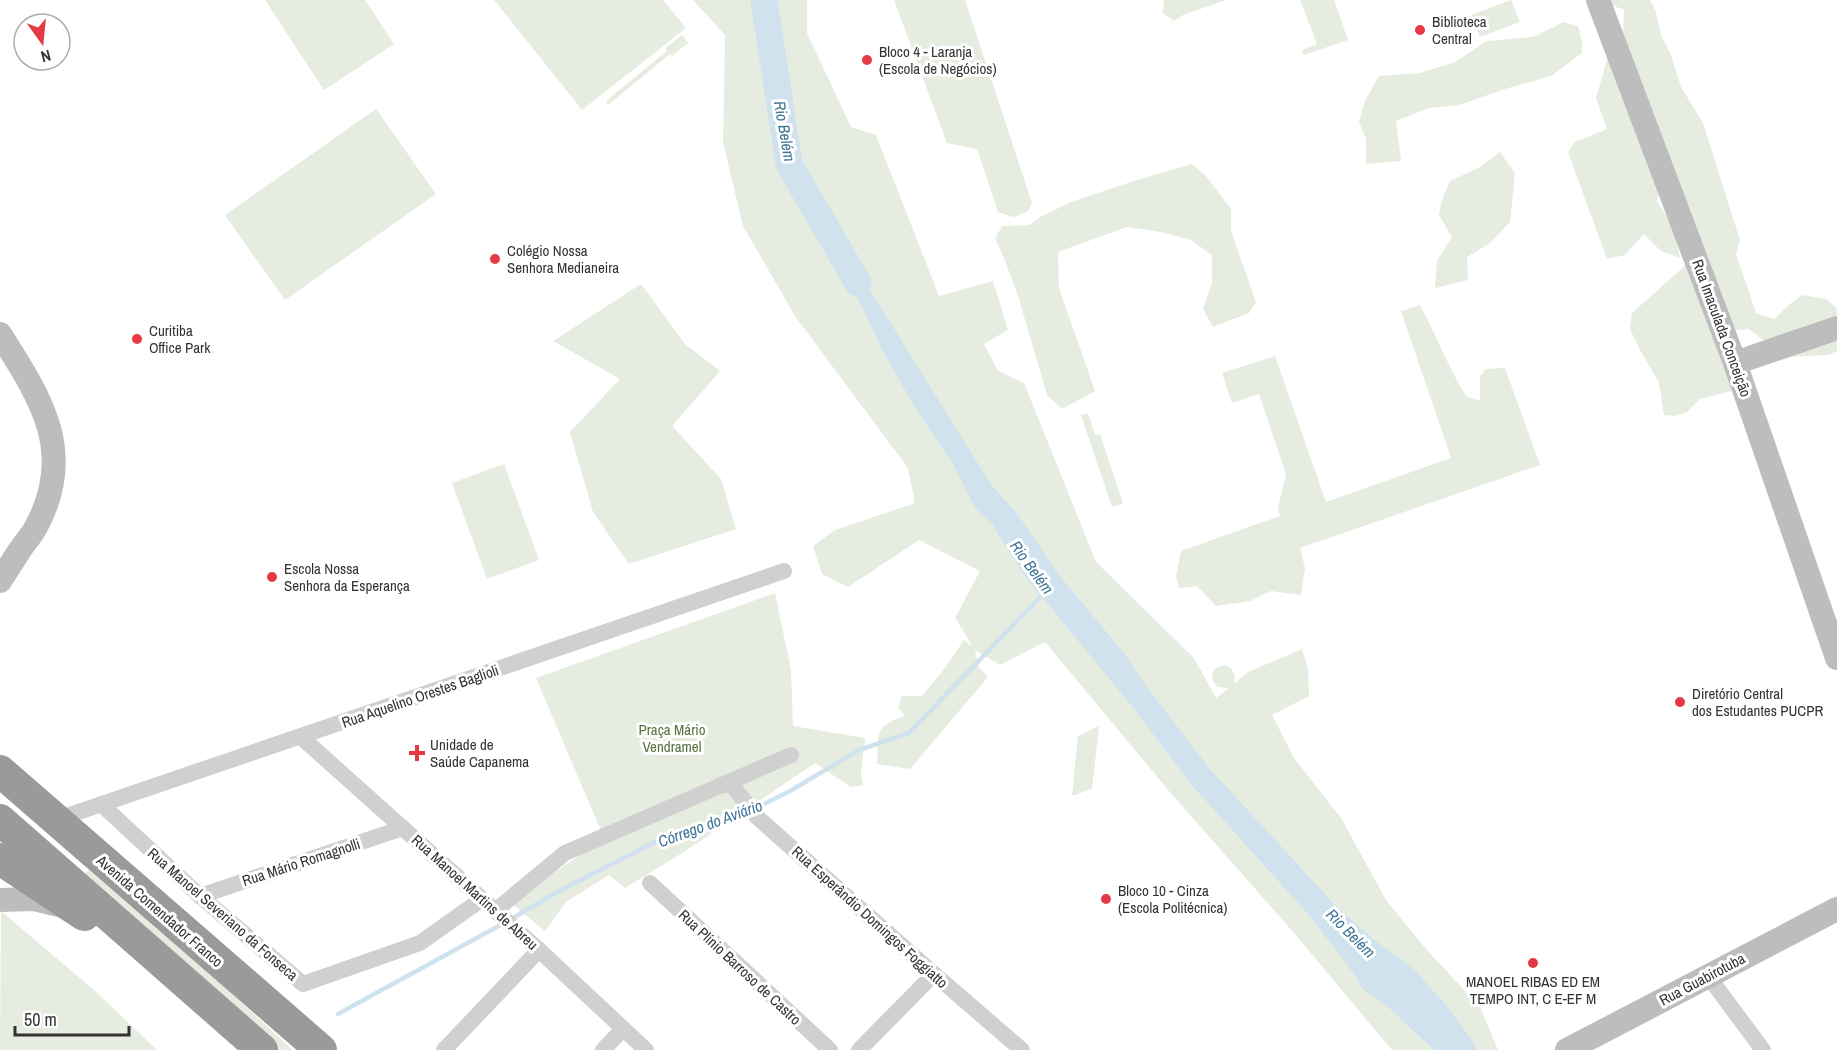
<svg xmlns="http://www.w3.org/2000/svg" width="1837" height="1050" viewBox="0 0 1837 1050" font-family="'Archivo Narrow',sans-serif">
	<style>
		.green { fill: #e6ecdf }
		.water { fill: #cfe2ee }
		.lines { fill: none; stroke-linecap: round; stroke-linejoin: round }
		.stream { stroke: #cfe2ee; stroke-width: 4.5 }
		.river { stroke: #cfe2ee; stroke-width: 27 }
		.street { stroke: #d0d0d0; stroke-width: 16 }
		.secondary { stroke: #bdbdbd; stroke-width: 24 }
		.highway { stroke: #9a9a9a; stroke-width: 32 }
		.poi-dot { fill: #e63946; stroke: #fff; stroke-width: 2 }
		.labels { text-anchor: middle; dominant-baseline: central; stroke-width: 6; stroke-linejoin: round; paint-order: stroke }
		.poi-label { font-size: 15px; fill: #333; stroke: #fff; text-anchor: start }
		.street-label { font-size: 15px; fill: #333; stroke: #fff }
		.park-label { font-size: 15px; fill: #56703f; stroke: #fff }
		.water-label { font-size: 16px; font-style: italic; fill: #3f7597; stroke: #fff }
	</style>
	<rect width="100%" height="100%" fill="#fff"/>
	<g class="green">
		<path d="M265,0H365L394,44L324,90Z"/>
		<path d="M494,0H663L686,28L582,110Z"/>
		<path d="M693,0H807V33L851,127L876,135L939,296L993,281L1008,330L984,344L998,371L1024,383L1096,562L1194,658L1216,698L1229,688L1218,687C1211,682 1210,674 1216,668L1224,665L1231,668L1235,675L1234,684L1248,672L1302,649L1308,669L1309,696L1272,715L1294,758L1341,818L1386,900L1426,949L1480,1007L1498,1050H1392L1294,933L1169,791L1045,642L1000,665L975,650L979,668L988,677L910,769L877,764C880,734 872,727 905,716L898,707L902,696H922L944,669L964,640L973,647L955,618L980,571L919,540L848,587L822,574L813,546L835,530L915,503L908,468L795,316L743,226L723,142L725,35Z"/>
		<path d="M894,0H965L1032,203L1028,211L1014,217L998,212L977,149L947,143Z"/>
		<path d="M1164,0H1226L1183,15L1174,21L1163,13Z"/>
		<path d="M1300,0H1334L1348,40L1304,55L1302,50L1317,44Z"/>
		<path d="M1511,0L1520,22L1480,37L1471,15Z"/>
		<path d="M1607,0H1650L1656,12L1661,35L1671,55L1681,87L1703,123L1740,240L1736,254L1756,313L1774,319L1790,304L1802,295L1826,299L1837,308V351L1829,355L1784,357L1749,329L1729,331L1732,391L1700,399L1687,412L1676,416L1664,415L1659,383L1639,348L1630,329L1632,313L1688,263L1623,36L1624,10L1609,4Z"/>
		<path d="M1564,22L1578,26L1582,41V53L1551,76L1505,89L1459,105L1429,108L1396,121L1401,161L1366,164V139L1359,122L1365,101L1379,76L1420,73L1455,62L1487,41L1533,37Z"/>
		<path d="M682,35L688,43L672,56L670,54L608,105L606,101L667,51L666,48Z"/>
		<path d="M1610,50L1661,181L1657,202L1674,227L1680,258L1661,251L1644,234L1625,255L1607,259L1568,152L1575,142L1607,129L1596,98Z"/>
		<path d="M376,109L436,194L285,300L225,215Z"/>
		<path d="M1500,152L1515,173L1510,222L1490,243L1467,257L1468,280L1435,288L1437,261L1452,237L1439,215L1442,200L1450,181L1480,167Z"/>
		<path d="M1192,164L1205,175L1231,209V231L1256,302L1249,313L1213,327L1203,309L1212,282V255L1191,240L1161,232L1127,227L1058,252L1059,288L1095,391L1062,409L1047,395L1019,299L1004,258L995,238L1002,226L1029,225L1042,216L1071,202L1137,180Z"/>
		<path d="M641,284L685,344L720,371L672,426L721,479L736,529L629,564L593,512L570,432L620,379L553,341Z"/>
		<path d="M1420,305C1436,335 1448,367 1466,396L1480,401V376L1486,369L1505,368L1540,465L1300,548L1305,568L1301,595L1271,591L1250,601L1216,606L1197,586L1179,588L1176,576L1181,551L1280,516L1278,508L1286,474L1259,394L1232,403L1222,373L1275,356L1326,502L1451,458L1401,311Z"/>
		<path d="M1088,413L1095,435L1100,434L1123,503L1112,507L1081,415Z"/>
		<path d="M504,464L539,560L487,579L452,483Z"/>
		<path d="M775,593L791,670L793,726L865,738L861,773L863,785L851,787L815,763L687,850L625,888L609,875L566,902L545,931L511,903L604,838L536,678Z"/>
		<path d="M1099,726L1092,788L1076,795H1072L1078,736Z"/>
		<path d="M89,870L224,987L293,1050H276L79,879Z"/>
		<path d="M1,911L95,991L157,1050H0Z"/>
	</g>
	<path class="water" d="M835,239L878,303L992,486L1016,512L1059,575L1127,657L1149,690L1209,768L1334,904L1373,939L1413,968L1445,1004L1472,1040L1476,1050H1434L1386,1005L1363,989L1347,964L1308,914L1191,784L1131,705L1024,575L992,524L974,506L952,462L918,412L883,352L852,285Z"/>
	<g class="lines">
		<g class="stream">
			<path d="M756,808L790,791L859,750L909,733L1045,592"/>
			<path d="M511,919L561,890L653,843L748,811"/>
			<path d="M338,1014L504,923"/>
		</g>
		<path class="river" d="M764,0L789,164L858,283"/>
		<g class="street">
			<path d="M301,737L539,950L646,1050"/>
			<path d="M720,785H732L757,817L934,974L1022,1050"/>
			<path d="M101,804L200,896L303,984L420,943L482,899"/>
			<path d="M55,820L784,571"/>
			<path d="M650,883L830,1050"/>
			<path d="M200,896L403,828"/>
			<path d="M495,911L565,853L791,755"/>
			<path d="M1708,976L1763,1050"/>
			<path d="M444,1050L539,950"/>
			<path d="M603,1050L623,1029"/>
			<path d="M859,1050L934,974"/>
		</g>
		<g class="secondary">
			<path d="M1598,0L1735,363L1837,658"/>
			<path d="M0,334C40,397 77,452 36,527C32,535 25,542 20,550C13,560 7,571 0,581"/>
			<path d="M1735,363L1837,328"/>
			<path d="M0,900L34,899L63,906"/>
			<path d="M1567,1050L1837,909"/>
		</g>
		<g class="highway">
			<path d="M0,771L321,1050"/>
			<path d="M0,820L262,1050"/>
			<path d="M0,859L84,915"/>
		</g>
	</g>
	<g class="poi-dot">
		<circle cx="1420" cy="30" r="6"/>
		<circle cx="867" cy="60" r="6"/>
		<circle cx="495" cy="259" r="6"/>
		<circle cx="137" cy="339" r="6"/>
		<circle cx="272" cy="577" r="6"/>
		<circle cx="1680" cy="702" r="6"/>
		<path d="M414 744h6v6h6v6h-6v6h-6v-6h-6v-6h6z"/>
		<circle cx="1106" cy="899" r="6"/>
		<circle cx="1533" cy="963" r="6"/>
	</g>
	<g class="labels">
		<g class="poi-label">
			<text x="1432" y="21">Biblioteca<tspan x="1432" dy="17">Central</tspan></text>
			<text x="879" y="51">Bloco 4 - Laranja<tspan x="879" dy="17">(Escola de Negócios)</tspan></text>
			<text x="507" y="250">Colégio Nossa<tspan x="507" dy="17">Senhora Medianeira</tspan></text>
			<text x="149" y="330">Curitiba<tspan x="149" dy="17">Office Park</tspan></text>
			<text x="284" y="568">Escola Nossa<tspan x="284" dy="17">Senhora da Esperança</tspan></text>
			<text x="1692" y="693">Diretório Central<tspan x="1692" dy="17">dos Estudantes PUCPR</tspan></text>
			<text x="430" y="744">Unidade de<tspan x="430" dy="17">Saúde Capanema</tspan></text>
			<text x="1118" y="890">Bloco 10 - Cinza<tspan x="1118" dy="17">(Escola Politécnica)</tspan></text>
			<text x="1533" y="981" text-anchor="middle">MANOEL RIBAS ED EM<tspan x="1533" dy="17">TEMPO INT, C E-EF M</tspan></text>
		</g>
		<g class="street-label">
			<text transform="translate(1722 328) rotate(70)">Rua Imaculada Conceição</text>
			<text transform="translate(420 696) rotate(-19)">Rua Aquelino Orestes Baglioli</text>
			<text transform="translate(301 862) rotate(-18)">Rua Mário Romagnolli</text>
			<text transform="translate(475 892) rotate(42)">Rua Manoel Martins de Abreu</text>
			<text transform="translate(160 911) rotate(41)">Avenida Comendador Franco</text>
			<text transform="translate(223 914) rotate(41)">Rua Manoel Severiano da Fonseca</text>
			<text transform="translate(870 917) rotate(42)">Rua Esperândio Domingos Foggiatto</text>
			<text transform="translate(740 967) rotate(43)">Rua Plínio Barroso de Castro</text>
			<text transform="translate(1702 979) rotate(-28)">Rua Guabirotuba</text>
		</g>
		<g class="park-label">
			<text x="672" y="729">Praça Mário<tspan x="672" dy="17">Vendramel</tspan></text>
		</g>
		<g class="water-label">
			<text transform="translate(785 131) rotate(80)">Rio Belém</text>
			<text transform="translate(1032 567) rotate(54)">Rio Belém</text>
			<text transform="translate(710 823) rotate(-20)">Córrego do Aviário</text>
			<text transform="translate(1351 933) rotate(45)">Rio Belém</text>
		</g>
	</g>
	<g transform="translate(42 42) rotate(165)"><circle r="28" fill="#ffffff" stroke="#adadad" stroke-width="1.5"/>
	<path d="M0-4.5L10 22L0 15L-10 22Z" fill="#e63946"/>
	<text y="-9" font-size="16" font-weight="bold" text-anchor="middle" fill="#333333">N</text>
	</g>
	<path d="M15 1026v9h114v-9" fill="none" stroke="#333333" stroke-width="3"/>
	<text x="24" y="1026" font-size="18" fill="#333333" stroke="#ffffff" stroke-width="4.5" paint-order="stroke">50 m</text>
</svg>
